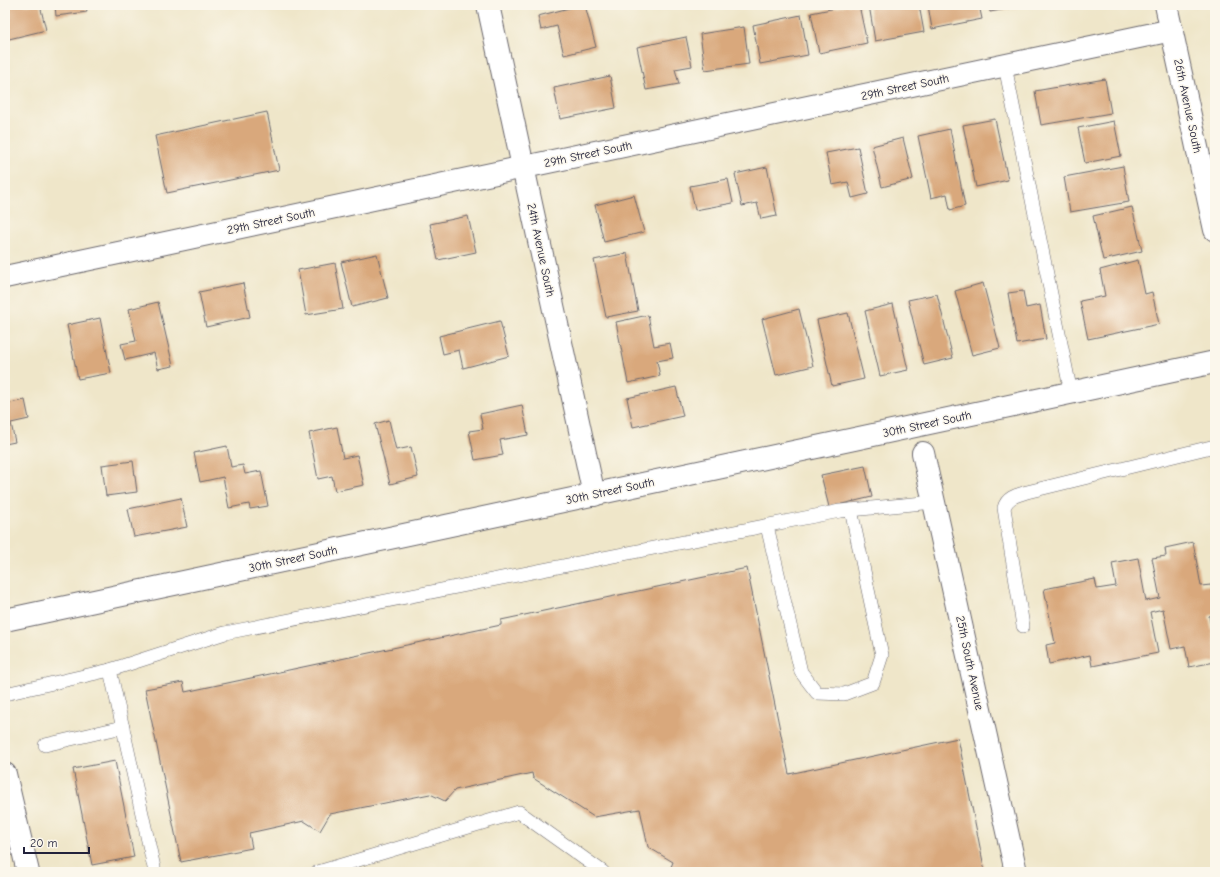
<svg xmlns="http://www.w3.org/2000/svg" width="1220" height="877" viewBox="0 0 1220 877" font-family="'Comic Neue',sans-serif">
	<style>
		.building { fill: #d9a87b }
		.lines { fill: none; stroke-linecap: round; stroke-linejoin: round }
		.service-casing { stroke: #6a676d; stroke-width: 14 }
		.minor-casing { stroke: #6a676d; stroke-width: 24 }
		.tertiary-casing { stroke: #6a676d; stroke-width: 24 }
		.secondary-casing { stroke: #6a676d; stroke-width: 24 }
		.service { stroke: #fff; stroke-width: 13 }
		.minor { stroke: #fff; stroke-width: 22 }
		.tertiary { stroke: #fff; stroke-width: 22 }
		.secondary { stroke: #fff; stroke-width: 22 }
		.labels { text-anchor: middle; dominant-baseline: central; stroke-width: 3; stroke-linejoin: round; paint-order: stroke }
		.street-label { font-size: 12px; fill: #22223b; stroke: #fbf7ec }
	</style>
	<rect width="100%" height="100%" fill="#fbf7ec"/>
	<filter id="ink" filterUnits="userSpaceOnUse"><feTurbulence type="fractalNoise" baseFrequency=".025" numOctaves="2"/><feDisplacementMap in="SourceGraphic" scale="8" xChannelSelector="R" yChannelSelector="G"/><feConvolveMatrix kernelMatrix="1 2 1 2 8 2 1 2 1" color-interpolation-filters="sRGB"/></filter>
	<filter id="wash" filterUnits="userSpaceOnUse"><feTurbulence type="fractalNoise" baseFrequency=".012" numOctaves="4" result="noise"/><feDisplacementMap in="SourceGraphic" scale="16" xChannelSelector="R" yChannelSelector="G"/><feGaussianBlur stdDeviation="0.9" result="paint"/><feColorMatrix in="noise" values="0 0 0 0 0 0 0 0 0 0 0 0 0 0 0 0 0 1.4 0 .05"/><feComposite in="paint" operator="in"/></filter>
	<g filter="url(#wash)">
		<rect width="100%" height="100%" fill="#efe6c9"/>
		<g id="blocks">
			<g class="building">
				<path d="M5,5H40L46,30L5,40Z"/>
				<path d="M55,5H86L87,12L56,16Z"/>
				<path d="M581,5H585L596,47L564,55L557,26L541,30L538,16Z"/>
				<path d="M851,5H859L867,43L819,53L811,13Z"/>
				<path d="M869,5H919L924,32L875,41Z"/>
				<path d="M928,5H979L982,19L932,29Z"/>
				<path d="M989,5H1022L1023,6L990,12Z"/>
				<path d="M801,15L808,55L760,64L753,25Z"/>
				<path d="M744,27L749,64L705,70L700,34Z"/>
				<path d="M686,37L692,66L675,69L679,84L646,90L637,47Z"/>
				<path d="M610,76L616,108L560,119L554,88Z"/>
				<path d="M1105,79L1111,113L1041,125L1035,91Z"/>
				<path d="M267,112L279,170L167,193L155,136Z"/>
				<path d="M995,119L1008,180L976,187L963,125Z"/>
				<path d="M1114,121L1121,156L1085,163L1078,128Z"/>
				<path d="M950,129L965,206L950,210L947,194L931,198L918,136Z"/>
				<path d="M903,138L913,179L882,187L872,146Z"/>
				<path d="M858,147L868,194L852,198L848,182L832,185L826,153Z"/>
				<path d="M1123,166L1129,202L1070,212L1064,177Z"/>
				<path d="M767,167L777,216L761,219L757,203L742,206L735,174Z"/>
				<path d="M728,179L733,203L695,210L690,186Z"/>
				<path d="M634,195L644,232L604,242L595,205Z"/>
				<path d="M1132,207L1142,251L1103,260L1093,216Z"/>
				<path d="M468,216L476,252L438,260L430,224Z"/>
				<path d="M627,253L638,311L606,317L594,260Z"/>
				<path d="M377,254L388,298L352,307L341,262Z"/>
				<path d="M1138,260L1145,294L1152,292L1159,324L1088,339L1080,301L1105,296L1100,270Z"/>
				<path d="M335,263L343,309L306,315L298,270Z"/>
				<path d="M243,283L250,317L206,327L199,292Z"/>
				<path d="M983,283L1000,348L972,355L955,291Z"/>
				<path d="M1023,291L1026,308L1040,305L1046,339L1017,344L1008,293Z"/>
				<path d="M937,294L953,358L924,365L908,300Z"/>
				<path d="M158,302L173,366L158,369L154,353L125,360L121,344L136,341L129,309Z"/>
				<path d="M893,304L908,370L880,376L865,311Z"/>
				<path d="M799,309L813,366L776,375L762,319Z"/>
				<path d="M848,313L864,379L832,386L817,320Z"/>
				<path d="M648,315L654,346L670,343L673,358L657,361L660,376L628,383L616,322Z"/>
				<path d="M100,318L111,373L78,379L67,325Z"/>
				<path d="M500,321L509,356L463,368L459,350L443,354L439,336Z"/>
				<path d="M676,387L683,416L633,427L627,398Z"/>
				<path d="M25,400L29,419L11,423L15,442L5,444V404Z"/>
				<path d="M522,405L528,435L500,440L503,455L475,460L469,431L483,429L480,414Z"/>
				<path d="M389,420L396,450L411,447L418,477L390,484L375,424Z"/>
				<path d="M337,427L343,458L357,455L364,485L335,491L332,476L318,479L309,433Z"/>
				<path d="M227,446L231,467L243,465L245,474L261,471L268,506L250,509L249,504L229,508L223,477L200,482L194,453Z"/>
				<path d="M133,461L137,492L106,496L102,465Z"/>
				<path d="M865,466L872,497L829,507L821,475Z"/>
				<path d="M181,498L187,527L134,537L128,509Z"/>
				<path d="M1193,542L1201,586L1211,585L1215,606V614L1209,616L1215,647V662L1189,667L1185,646L1171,649L1163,609L1150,612L1158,653L1092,666L1090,655L1049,664L1046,645L1055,643L1044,589L1095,579L1097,589L1116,586L1112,563L1138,558L1146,601L1160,598L1152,558L1166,556L1165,548Z"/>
				<path d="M747,568L789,774L958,738L985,872H669L673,862L648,847L640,809L594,817L533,778L532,773L455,790L445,801L430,794L330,814L320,831L304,821L249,833L252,848L181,862L145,689L183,682L185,692L501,625V620Z"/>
				<path d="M115,761L134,857L92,865L73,769Z"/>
			</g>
		</g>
	</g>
	<g filter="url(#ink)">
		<use href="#blocks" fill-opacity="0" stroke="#6a676d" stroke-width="1"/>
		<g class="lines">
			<defs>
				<g id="service">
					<path d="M1005,66L1071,393"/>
					<path d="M767,526L801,672L817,693L844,694L873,683L882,655L851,510"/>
					<path d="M1023,626L1004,508C1007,497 1017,495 1027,492L1215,446"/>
					<path d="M5,694L110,670"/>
					<path d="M45,745L123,727"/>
					<path d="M155,872L110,670L225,633L840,511L934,502"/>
					<path d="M318,872L519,812L603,872"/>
				</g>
				<g id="minor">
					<path d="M488,5L594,495"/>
					<path d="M5,277L1172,30"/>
					<path d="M923,453L1016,872"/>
					<path d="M5,620L1215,362"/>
				</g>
				<path id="tertiary" d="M1166,5L1215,230"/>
				<path id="secondary" d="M5,774L28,872"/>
			</defs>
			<use href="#service" class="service-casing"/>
			<use href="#minor" class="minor-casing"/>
			<use href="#tertiary" class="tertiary-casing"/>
			<use href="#secondary" class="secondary-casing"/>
			<use href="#service" class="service"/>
			<use href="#minor" class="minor"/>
			<use href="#tertiary" class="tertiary"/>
			<use href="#secondary" class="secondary"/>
		</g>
	</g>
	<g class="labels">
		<g class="street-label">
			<text transform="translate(905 87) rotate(-12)">29th Street South</text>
			<text transform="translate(1188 106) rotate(78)">26th Avenue South</text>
			<text transform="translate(588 154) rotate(-12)">29th Street South</text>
			<text transform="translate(271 221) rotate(-12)">29th Street South</text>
			<text transform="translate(541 250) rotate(78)">24th Avenue South</text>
			<text transform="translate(927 424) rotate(-12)">30th Street South</text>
			<text transform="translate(610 491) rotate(-12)">30th Street South</text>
			<text transform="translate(293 559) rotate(-12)">30th Street South</text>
			<text transform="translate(970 663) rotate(78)">25th South Avenue</text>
		</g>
	</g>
	<rect width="1220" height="877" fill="none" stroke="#fbf7ec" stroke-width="20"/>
	<path d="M24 847v6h65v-6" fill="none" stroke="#22223b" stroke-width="2"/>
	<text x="30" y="847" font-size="12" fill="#22223b" stroke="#fbf7ec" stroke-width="3" paint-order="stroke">20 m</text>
</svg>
